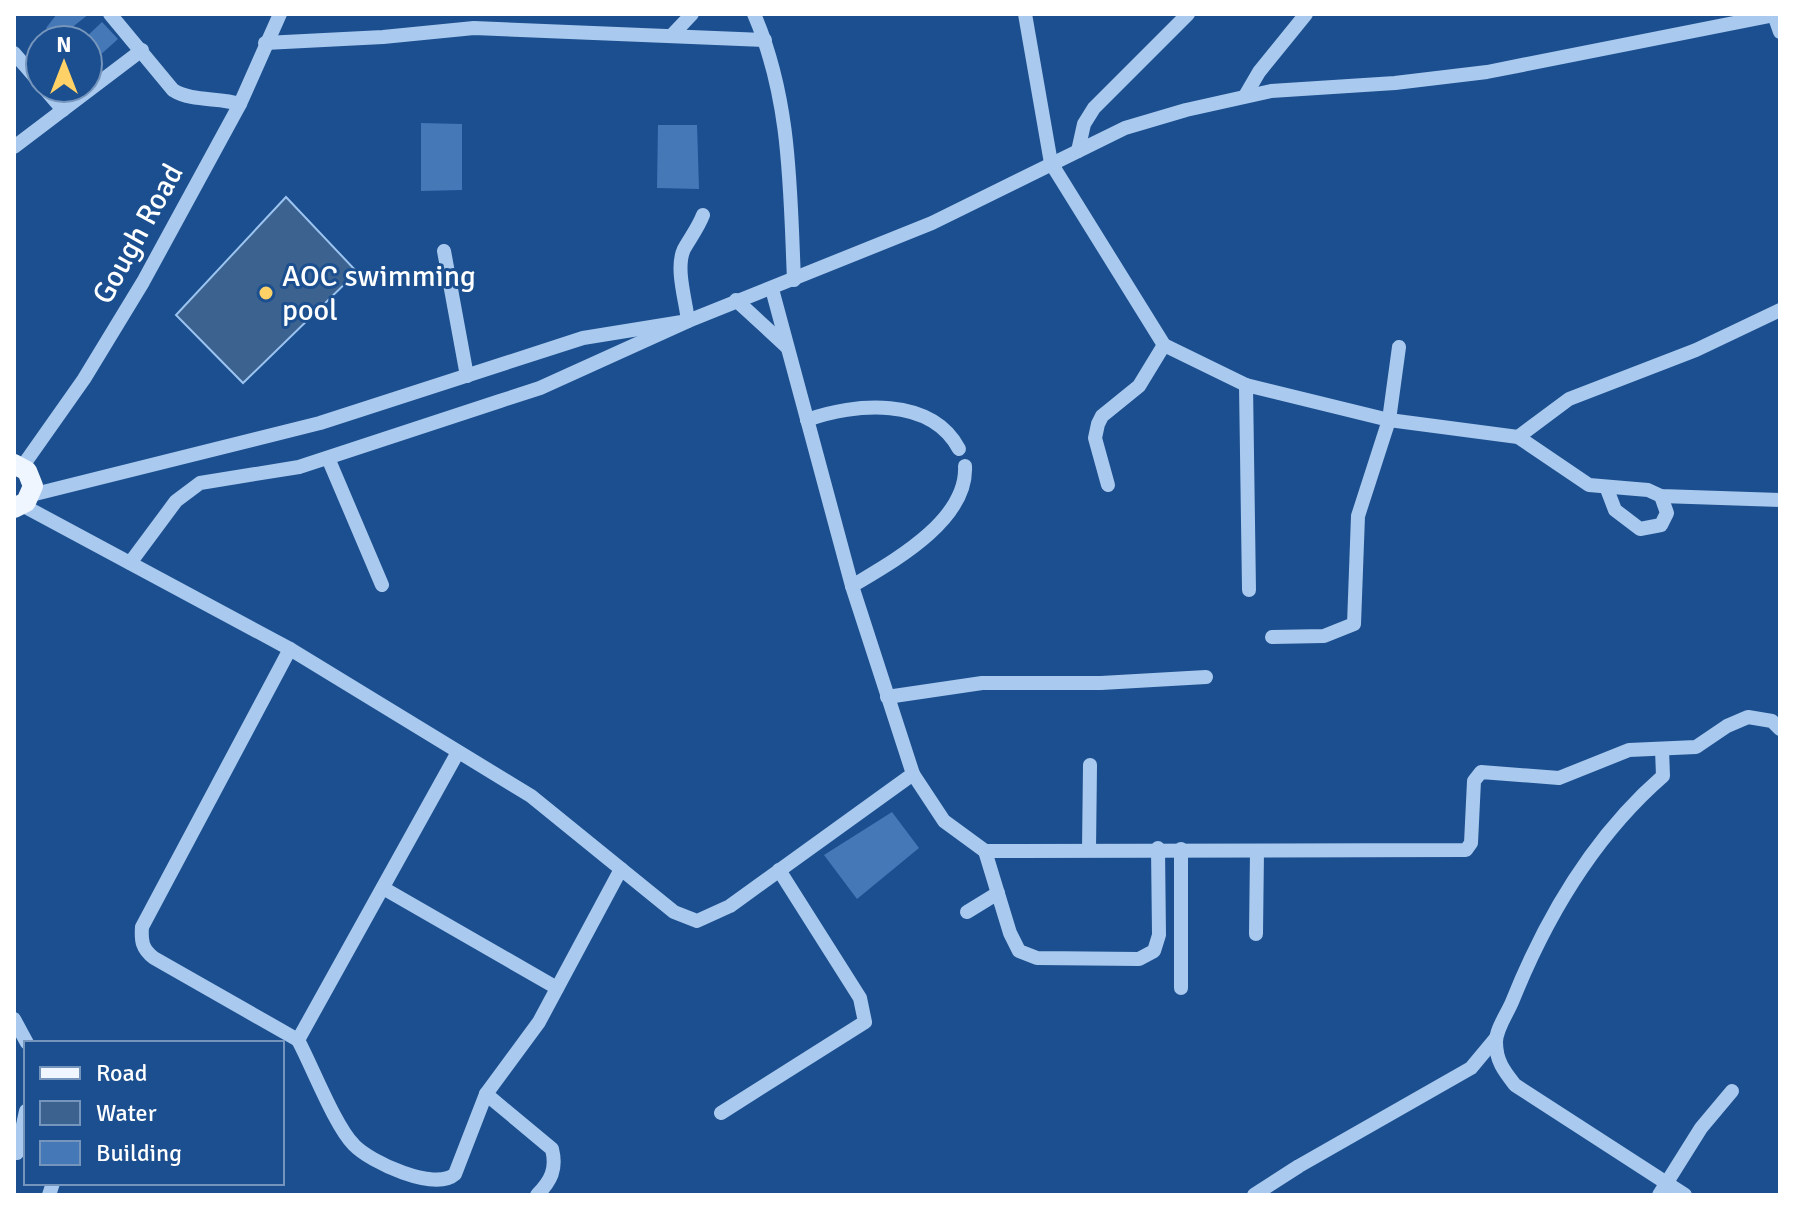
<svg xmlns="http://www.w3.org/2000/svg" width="1794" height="1209" viewBox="0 0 1794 1209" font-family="Signika,sans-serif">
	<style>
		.water { fill: #3c6290; stroke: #9cc4f0; stroke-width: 2 }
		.building { fill: #4478b7 }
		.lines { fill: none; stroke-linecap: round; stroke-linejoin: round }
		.minor { stroke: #a9c9ee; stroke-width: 14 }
		.major { stroke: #f0f6ff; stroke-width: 20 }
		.poi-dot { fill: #ffd166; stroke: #1b4f8f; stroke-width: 3 }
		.labels { text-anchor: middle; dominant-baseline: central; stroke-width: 6; stroke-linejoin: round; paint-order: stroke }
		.street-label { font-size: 30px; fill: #fff; stroke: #1b4f8f }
		.poi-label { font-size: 30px; fill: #fff; stroke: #1b4f8f; text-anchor: start }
	</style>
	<rect width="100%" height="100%" fill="#1b4f8f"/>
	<path class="water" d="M286,197L357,272L243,383L176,315Z"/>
	<g class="building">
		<path d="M57,14H89L56,40L46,28Z"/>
		<path d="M102,22L118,39L88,66V40H83Z"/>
		<path d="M421,123L462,124V190L421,191Z"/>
		<path d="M658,125H697L699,189L657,188Z"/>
		<path d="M892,812L919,848L857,899L824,855Z"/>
	</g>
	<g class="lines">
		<g class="minor">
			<path d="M110,14L173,90C192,102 218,97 240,104"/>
			<path d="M754,14C791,99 790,189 794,280"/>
			<path d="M1025,14L1051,163L1164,345L1246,385L1389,420L1518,437L1589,485L1648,490L1661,496L1780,500"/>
			<path d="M1774,15L1780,32"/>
			<path d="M673,34L692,14"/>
			<path d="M265,43L383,37L474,28L765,40"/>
			<path d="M14,53L40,83"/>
			<path d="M44,88L63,110"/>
			<path d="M1245,96L1259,72L1306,14"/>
			<path d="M14,147L142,50"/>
			<path d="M1078,151L1084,124L1094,108L1188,14"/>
			<path d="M444,251L467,376"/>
			<path d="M736,300L787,347"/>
			<path d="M1246,385L1249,590"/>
			<path d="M807,420C854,403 931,396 959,449"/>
			<path d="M1518,437L1569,399L1696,350L1780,310"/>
			<path d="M328,458L382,585"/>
			<path d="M22,467L84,379L143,282L240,104L280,14"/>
			<path d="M1108,485L1095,438L1098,424L1102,416L1139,386L1164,345"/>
			<path d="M1607,489L1615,510L1640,529L1661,525L1667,513L1661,496"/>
			<path d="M31,495L320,423L583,338L688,321L932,223L1125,128L1186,110L1271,91L1395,83L1487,72L1779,14"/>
			<path d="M22,505L290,649L531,796L674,912L697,921L730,906L913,774L852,586L772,289"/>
			<path d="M130,563L176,501L200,483L299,467L500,401L540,388L688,321C686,301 675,268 684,249C690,238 698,228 703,215"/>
			<path d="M852,586C892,562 968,521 965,466"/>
			<path d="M1272,637L1324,636L1354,624L1358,516L1389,420L1399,347"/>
			<path d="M290,649L142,927C141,941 142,949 154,958L298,1040"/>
			<path d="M887,697L982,683H1101L1206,677"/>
			<path d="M1662,749L1663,776C1594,836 1546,917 1512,1002C1507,1014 1496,1029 1496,1042C1496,1061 1504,1071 1515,1085L1685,1195"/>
			<path d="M458,752L298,1040C312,1066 335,1126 354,1145C370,1162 435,1192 455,1174L486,1094L539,1022L621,869"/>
			<path d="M913,774L944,821L985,851L1466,850L1471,843L1474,781L1481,772L1559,778L1629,750L1696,747L1727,726L1748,717L1772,721L1780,729"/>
			<path d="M1181,849V988"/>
			<path d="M1089,850L1090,765"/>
			<path d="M985,851L1010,933L1019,951L1037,958L1139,959L1154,951L1159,935L1158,848"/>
			<path d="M383,888L557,988"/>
			<path d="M967,912L998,893"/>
			<path d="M1256,934L1257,851"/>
			<path d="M14,1019L27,1043"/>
			<path d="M486,1094L552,1149C557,1169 551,1181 537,1195"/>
			<path d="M721,1113L865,1022L860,998L779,870"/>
			<path d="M17,1153L26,1111"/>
			<path d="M49,1195L53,1183"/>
			<path d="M1254,1195L1299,1166L1471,1068L1496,1038"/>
			<path d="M1659,1195L1701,1128L1732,1091"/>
		</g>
		<path class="major" d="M14,464L27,471L33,486L26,502L14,508"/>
	</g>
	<circle class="poi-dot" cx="266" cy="293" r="8"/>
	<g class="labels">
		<g class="street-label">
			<text transform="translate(138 234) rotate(-61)">Gough Road</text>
		</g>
		<g class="poi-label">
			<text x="282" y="276">AOC swimming<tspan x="282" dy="34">pool</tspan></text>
		</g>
	</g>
	<rect width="1794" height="1209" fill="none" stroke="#ffffff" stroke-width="32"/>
	<rect x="24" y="1041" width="260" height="144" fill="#1b4f8f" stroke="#7695bc" stroke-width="2"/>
	<rect x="40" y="1067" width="40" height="12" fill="#f0f6ff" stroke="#7695bc" stroke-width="2"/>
	<text x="96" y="1081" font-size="24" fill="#ffffff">Road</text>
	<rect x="40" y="1101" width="40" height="24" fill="#3c6290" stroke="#7695bc" stroke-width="2"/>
	<text x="96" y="1121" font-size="24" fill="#ffffff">Water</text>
	<rect x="40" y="1141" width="40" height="24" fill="#4478b7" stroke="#7695bc" stroke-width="2"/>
	<text x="96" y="1161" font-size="24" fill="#ffffff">Building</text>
	<g transform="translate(64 64)"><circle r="38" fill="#1b4f8f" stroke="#7695bc" stroke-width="2"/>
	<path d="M0-6L14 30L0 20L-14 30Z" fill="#ffd166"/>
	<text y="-12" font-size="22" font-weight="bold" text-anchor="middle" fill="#ffffff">N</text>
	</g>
</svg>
